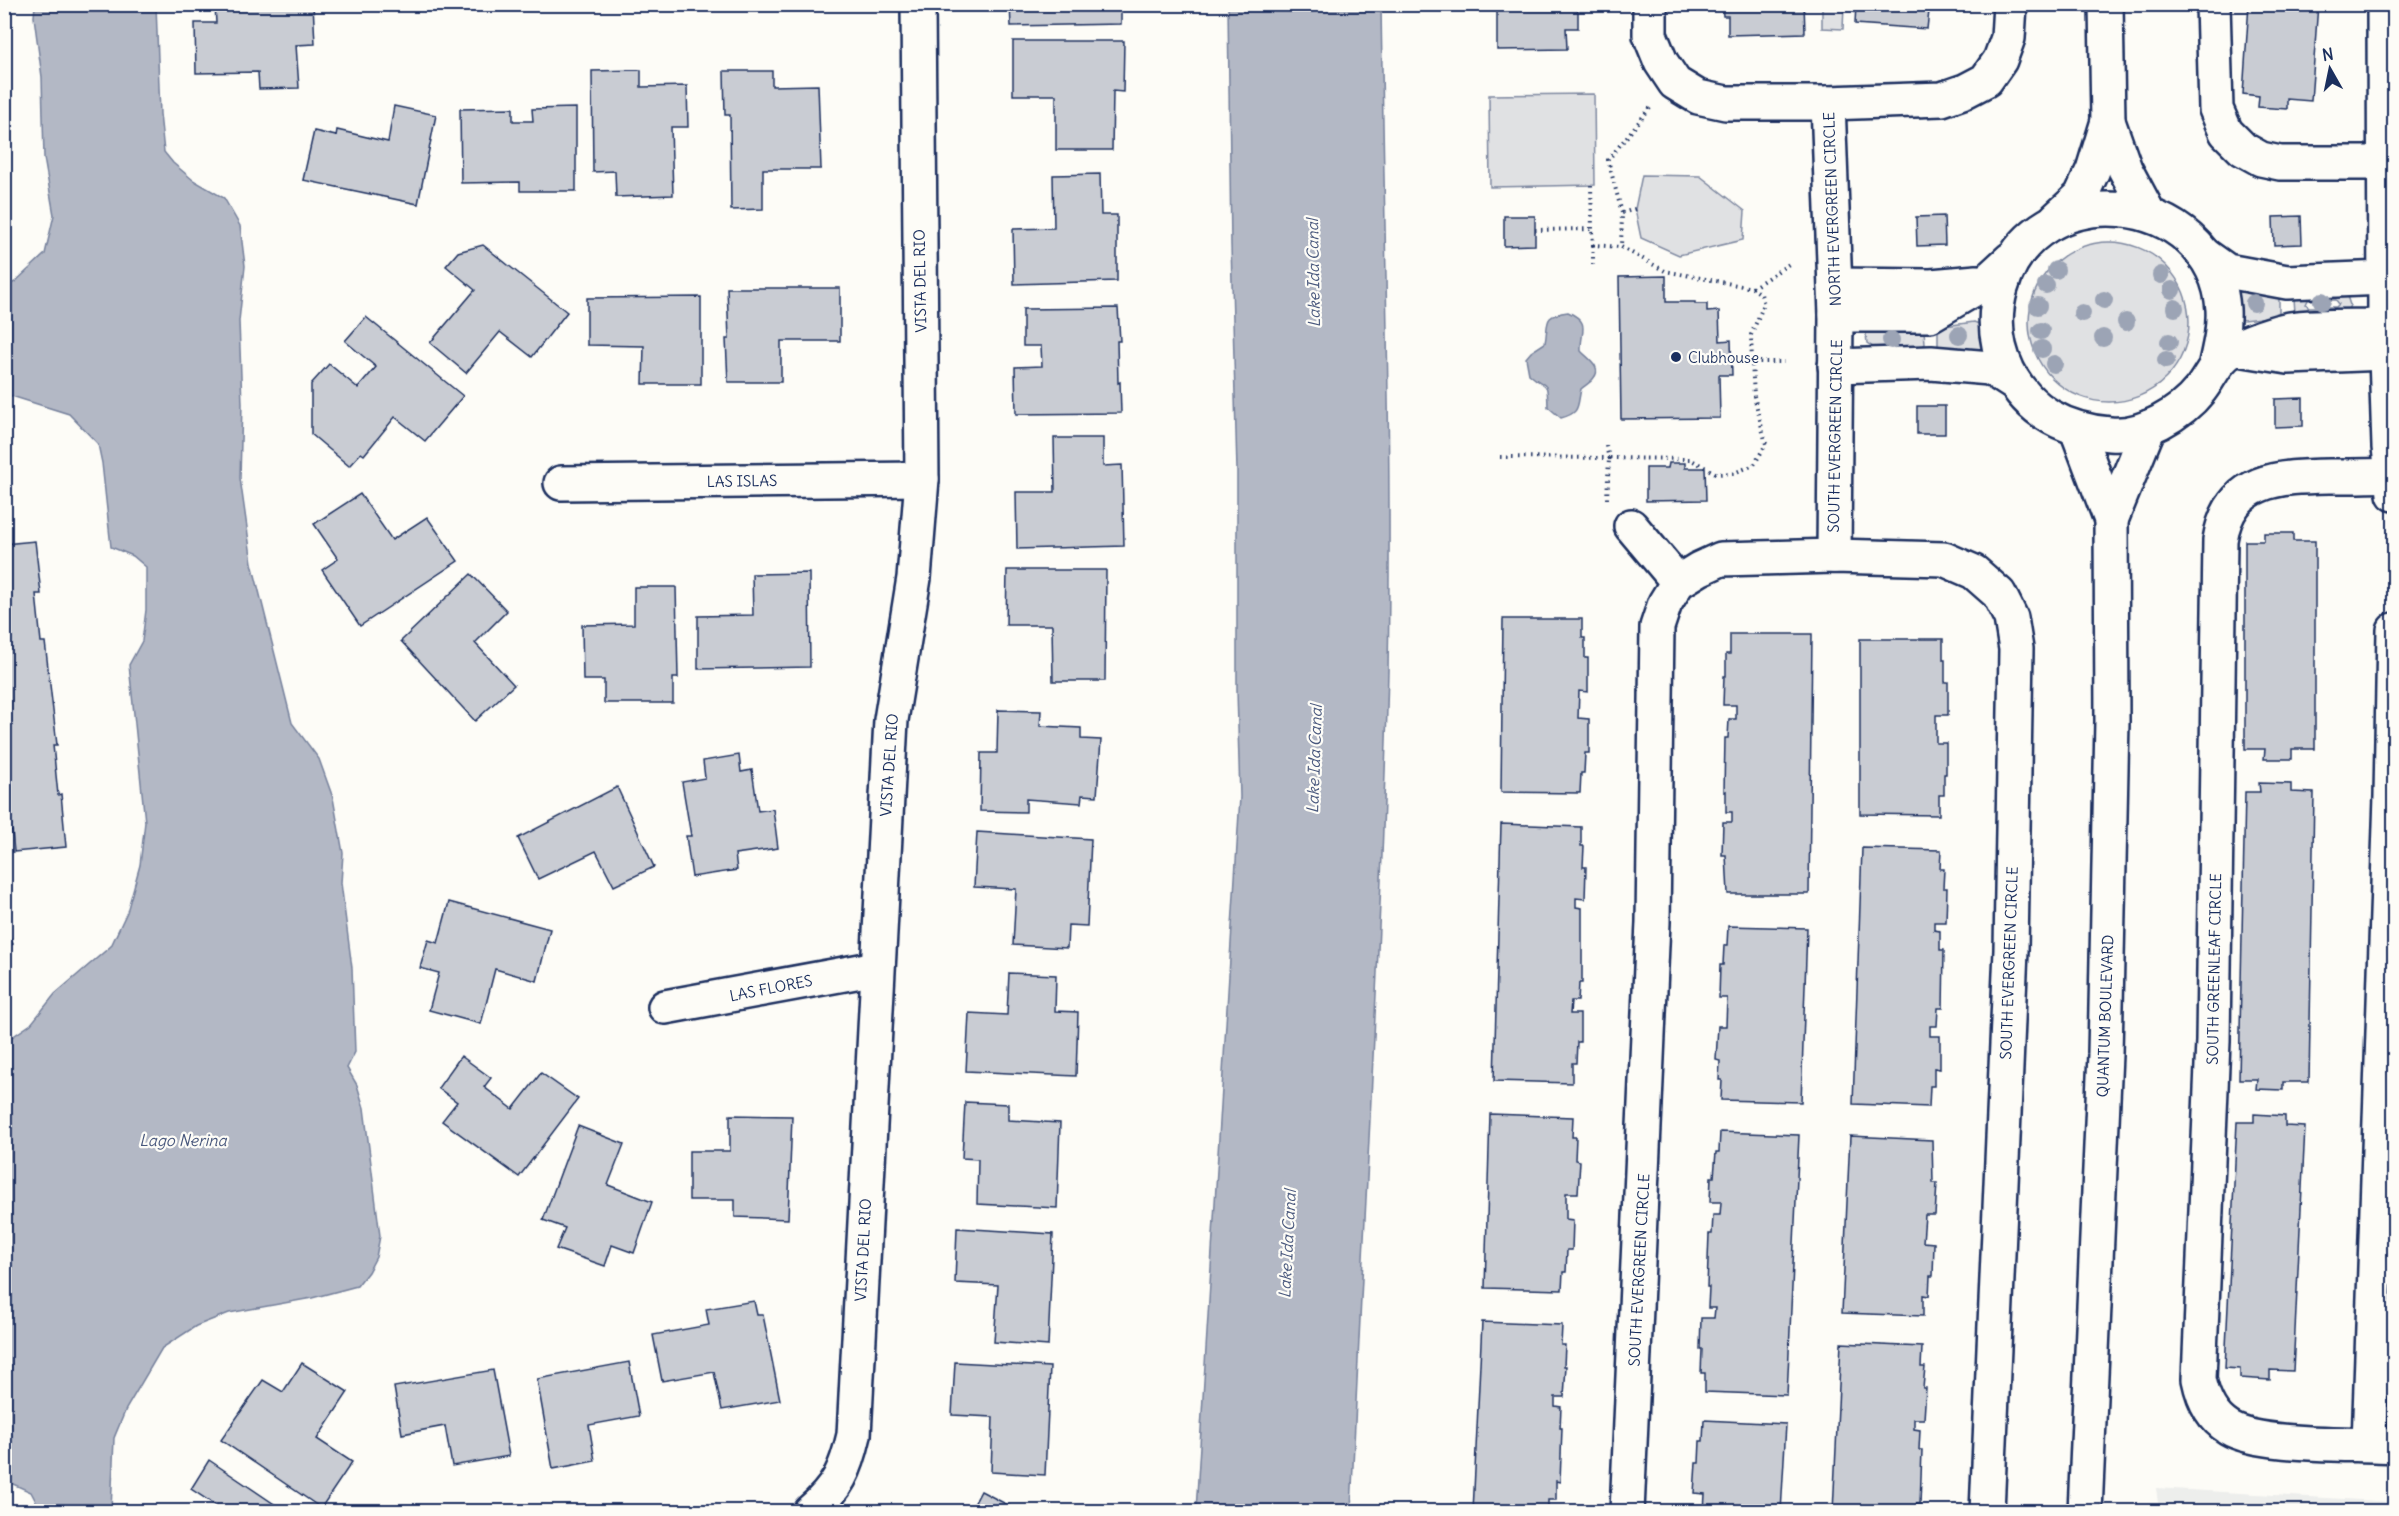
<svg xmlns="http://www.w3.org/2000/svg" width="2399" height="1516" viewBox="0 0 2399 1516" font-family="Delius,sans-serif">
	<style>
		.built { fill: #edeeec }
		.green { fill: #e0e1e3; stroke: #7e88a0; stroke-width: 1.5; fill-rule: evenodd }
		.water { fill: #b3b8c5; stroke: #76819c; stroke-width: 1.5 }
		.building { fill: #c9ccd3; stroke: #1b2f5e; stroke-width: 1.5 }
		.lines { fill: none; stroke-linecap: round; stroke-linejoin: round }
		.minor-casing { stroke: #1b2f5e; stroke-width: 38 }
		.path { stroke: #1b2f5e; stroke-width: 4; stroke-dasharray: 1.5 4.5; stroke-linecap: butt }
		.minor { stroke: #fdfcf7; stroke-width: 33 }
		.tree { fill: #9ca4b5 }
		.poi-dot { fill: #1b2f5e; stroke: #fdfcf7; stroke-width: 2 }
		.labels { text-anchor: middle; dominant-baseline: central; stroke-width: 4.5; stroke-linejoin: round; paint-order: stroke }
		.street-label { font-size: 15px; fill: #1b2f5e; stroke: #fdfcf7 }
		.poi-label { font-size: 15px; fill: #1b2f5e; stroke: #fdfcf7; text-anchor: start }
		.water-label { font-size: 16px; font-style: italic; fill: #49587d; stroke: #fdfcf7 }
	</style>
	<rect width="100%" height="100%" fill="#fdfcf7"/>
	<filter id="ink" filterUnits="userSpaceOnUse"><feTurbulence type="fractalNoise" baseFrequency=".0167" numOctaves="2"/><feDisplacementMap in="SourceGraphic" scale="12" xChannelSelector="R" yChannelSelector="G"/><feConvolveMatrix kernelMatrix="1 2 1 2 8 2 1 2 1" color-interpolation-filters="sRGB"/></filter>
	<g filter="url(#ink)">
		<path class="built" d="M2156,1488L2394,1502V1511H2159Z"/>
		<g class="green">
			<path d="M1822,5H1844L1843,29L1822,28Z"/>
			<path d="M1594,94L1595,185L1490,187L1489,95Z"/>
			<path d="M1642,175L1700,176L1745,211L1743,240L1679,255L1641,238L1635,209Z"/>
			<circle cx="2109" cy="322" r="80"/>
			<path d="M2239,288L2279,296V316L2243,320L2240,318L2237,291Z"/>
			<path d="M2347,296L2350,305L2346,314L2295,313L2294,298ZM2308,300H2336L2339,304L2336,307H2309L2306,304Z"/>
			<path d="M1974,322L1979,324L1982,350L1980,352L1938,347V327Z"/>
			<path d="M1870,330H1924L1925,344L1920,348L1876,349L1867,343L1866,334Z"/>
		</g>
		<g class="water">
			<path d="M35,5H156L160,114L164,152L173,163L193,180L224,198L240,226L245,266L239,321L242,404L240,478L252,563L292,723L319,759L333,798L343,853L341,883L352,968L355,1052L347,1068L357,1085L364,1108L380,1236L376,1257L368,1272L357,1286L312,1298L229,1313L196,1326L162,1348L126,1409L114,1438L111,1511H41L31,1492L4,1480L5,1042L31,1024L55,994L111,946L127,912L140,865L145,822L129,665L142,641L146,610V567L133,556L111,547L102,463L98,444L69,414L5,394V287L15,282L45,254L54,215L44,158L42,77L34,17Z"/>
			<path d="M1228,5H1381C1384,227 1392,449 1388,671C1381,952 1363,1231 1351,1511H1196L1240,797L1237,690V470L1231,245Z"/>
			<path d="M1568,312C1592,323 1580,331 1581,351C1587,358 1604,367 1593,379C1590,383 1585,385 1581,389C1577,406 1581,413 1561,418L1548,407C1547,377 1548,391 1529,374L1526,358L1531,352L1545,343C1549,323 1542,315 1568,312Z"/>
		</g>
		<g class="building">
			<path d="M215,4H313L315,44L296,45L299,88L259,89L258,72L196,73L195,23H216Z"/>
			<path d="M1010,4H1121V24L1011,26Z"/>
			<path d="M1497,4H1581L1578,7V28H1566L1567,49L1497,50Z"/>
			<path d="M1722,4H1804L1805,33L1728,35V16H1723Z"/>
			<path d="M1856,4H1936L1935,9L1929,11L1927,29L1855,24Z"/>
			<path d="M2249,4H2318L2311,101L2287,99V109L2258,107L2259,96L2243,94Z"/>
			<path d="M1013,41H1124L1123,92L1113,91L1112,150H1056V95H1013Z"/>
			<path d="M641,70V87L687,86L688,127H671L673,195L616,197L615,171L593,172L592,71Z"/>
			<path d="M724,71H772V86L818,85L821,169H763V209L731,210L730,115H725Z"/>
			<path d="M394,106L436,115L418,204L303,180L314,131L336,136L337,130L388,142Z"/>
			<path d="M513,108V121H533L532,109L576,108V191H520V182L461,183L460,109Z"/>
			<path d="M1100,174L1101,215H1117V281L1014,284L1013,229L1054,228L1053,175Z"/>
			<path d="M1504,216H1535V245L1504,246Z"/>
			<path d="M1944,216L1945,245L1917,246L1916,217Z"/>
			<path d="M2301,216L2302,244L2274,245L2273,217Z"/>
			<path d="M483,245L567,312L532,357L500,332L466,373L430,343L475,290L446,266L458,252Z"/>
			<path d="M1666,276V302H1695V304H1707V312L1719,311L1720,341L1731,340L1732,375H1719L1720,418L1621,419L1619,277Z"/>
			<path d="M727,288H840V341H781V382H728L726,339H729Z"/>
			<path d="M701,297V384H643L644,346L587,345V298Z"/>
			<path d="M1118,308L1120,341H1117L1118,383L1120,382L1121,413L1016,414L1015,367L1042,366L1041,346H1023V309Z"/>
			<path d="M366,317L463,396L425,441L395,417L364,455L361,453L349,466L311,434V384L329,364L358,388L376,367L345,341Z"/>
			<path d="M2303,398V426L2275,427V399Z"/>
			<rect x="1917" y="406" width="28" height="28"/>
			<path d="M1054,438H1103V466L1122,465L1124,546L1017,549L1016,492H1055Z"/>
			<path d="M1669,463H1685V468H1705L1706,500L1646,501V468H1668Z"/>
			<path d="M360,494L392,540L427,517L458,561L360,626L322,570L338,559L314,524Z"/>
			<path d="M2264,533H2293V541H2315V749H2292V759H2264L2265,749H2245V541H2264Z"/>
			<path d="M35,541L41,594H36L41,642H45L57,745H53L58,795L61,794L66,847L14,852L12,831L4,832V544Z"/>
			<path d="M1007,570H1106L1105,681H1053L1052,625H1006Z"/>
			<path d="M809,573L810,667L698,669V616L753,615L752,574Z"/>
			<path d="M471,574L507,611L475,643L514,685L475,721L401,641Z"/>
			<path d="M634,587H676L678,678H673V703H604V680H583L582,625L634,624Z"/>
			<path d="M1503,619H1582V638H1585V658H1588V692L1579,691L1578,718L1589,719V753H1585L1584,773H1581L1580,793L1501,792Z"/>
			<path d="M1730,634H1812L1809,894H1728L1726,855H1722L1723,822H1732V812H1726V791L1724,792L1725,738H1728L1729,719H1736V705H1723L1724,676H1726V654H1730Z"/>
			<path d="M1860,639H1943V660H1945V682H1948V715H1936V743H1946V774H1944V795H1939V815L1860,814Z"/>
			<path d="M998,710L1041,711L1040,726L1081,728V739L1101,740L1097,796L1082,795L1081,803L1026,799V812L980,811L981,753H997Z"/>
			<path d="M739,755L741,772L752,770L758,811L773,809L778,848L735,854L737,870L692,877L686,836H691L682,782L705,778L703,761Z"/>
			<path d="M2259,783L2291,784V792L2314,793L2309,1082H2283V1090L2256,1089L2257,1079H2239L2245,792H2260Z"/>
			<path d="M617,787L654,867L614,886L596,851L538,879L518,838Z"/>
			<path d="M1501,824L1581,827V846H1584L1583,867H1586L1585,899L1576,898V907L1582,908V983H1579L1578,1001H1571L1570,1014H1580V1042H1577L1576,1063H1572V1083L1494,1081Z"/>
			<path d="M977,832L1091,839L1087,926L1068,925L1067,948L1013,945L1016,889L974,887Z"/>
			<path d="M1862,848L1941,850L1940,869H1944L1943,888H1947L1946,922H1934V930L1940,931V950H1944L1943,1008H1938L1937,1026H1930V1036H1940V1069L1934,1068V1086H1930L1929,1107L1853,1104Z"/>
			<path d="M449,902L550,929L537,981L495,969L481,1024L429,1010L439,973L420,968L428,940L438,943Z"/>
			<path d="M4,924L13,944L4,948Z"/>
			<path d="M1728,926L1807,928L1801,1102L1721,1100L1722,1080H1719L1720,1061L1716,1060L1718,1026H1726L1727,998H1719L1720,965H1723L1724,945H1727Z"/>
			<path d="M1009,973L1056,975L1055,1011L1078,1012L1076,1076L966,1071L969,1013L1007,1015Z"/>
			<path d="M461,1056L491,1078L484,1087L513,1109L541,1073L578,1099L519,1177L442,1121L457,1102L438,1088Z"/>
			<path d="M965,1102L1008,1104V1120L1060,1123L1057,1208L977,1204L978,1159L962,1158Z"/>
			<path d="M1490,1114L1573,1117L1572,1137H1576L1575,1160L1580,1161L1578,1193H1566V1219L1573,1220L1572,1250H1567L1566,1272H1563L1562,1290L1485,1288Z"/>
			<path d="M2254,1114L2285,1116V1126L2305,1127L2293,1371L2270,1370V1380L2240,1378V1369L2225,1368L2237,1122H2254Z"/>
			<path d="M730,1115L792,1116L788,1219L735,1217V1200H689V1151H730Z"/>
			<path d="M578,1126L624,1144L608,1185L652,1202L634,1253L612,1245L605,1266L556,1249L565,1228L543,1220Z"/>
			<path d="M1720,1132L1799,1135L1787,1395L1705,1392V1373H1701L1702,1349H1700L1701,1318H1714L1715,1308H1708L1709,1287H1707L1709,1234H1712L1713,1215H1720L1721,1202H1710L1711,1177H1714L1716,1152H1719Z"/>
			<path d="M1850,1136L1932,1140L1933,1183H1937L1935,1215H1925L1923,1242L1934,1243L1933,1276H1930L1929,1296L1923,1295V1316L1842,1313Z"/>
			<path d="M957,1228L1053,1234L1048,1346L994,1342L998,1285L955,1283Z"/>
			<path d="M754,1301L757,1315H763L780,1400L722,1410L714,1372L662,1381L653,1335L709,1325L706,1309Z"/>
			<path d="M1482,1322L1562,1325L1561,1345H1565L1564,1366H1566L1564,1397H1555V1406L1561,1407L1560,1428H1562L1560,1482L1556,1481V1500H1548V1512H1473Z"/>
			<path d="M1841,1343L1922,1347L1921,1367H1925L1923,1388H1926L1924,1419H1914V1429L1920,1430L1919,1450H1922L1920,1504H1916L1915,1512H1833Z"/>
			<path d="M629,1362L639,1416L589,1425L595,1461L553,1469L537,1379Z"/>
			<path d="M955,1362L1050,1367L1045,1475L991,1472L993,1417L952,1415Z"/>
			<path d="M302,1363L348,1392L317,1439L352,1462L321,1508L221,1440L263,1380L283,1392Z"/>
			<path d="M493,1370L509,1456L452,1466L445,1426L402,1434L394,1387Z"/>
			<path d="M1704,1420L1786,1424L1781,1512H1704L1705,1494L1694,1493L1696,1463H1699L1700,1441H1703Z"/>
			<path d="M209,1460L286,1512H214L218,1507L191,1489Z"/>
			<path d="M981,1491L1021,1512H970Z"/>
		</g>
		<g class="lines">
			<defs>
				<g id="minor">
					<path d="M1650,4V35L1661,62L1675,83L1698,97L1726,103H1828L1942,99L1965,91L1986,80L2000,60L2008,38L2010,4"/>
					<path d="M2213,4L2216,109L2226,132L2243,149L2261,159L2280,163H2394"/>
					<path d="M2384,4L2385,326L2389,447L2394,494"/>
					<path d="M1828,103L1836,315L1834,556"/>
					<path d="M2108,121L2125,169L2149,214"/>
					<path d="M2056,219L2081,196L2093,170L2108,121L2106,4"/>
					<path d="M2203,254L2227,271L2287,282L2385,278"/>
					<path d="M1835,285L1931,286L1977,282"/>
					<path d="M1836,315H1930L1986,282L2011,259"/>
					<path d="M2238,349L2288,357L2385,353"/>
					<path d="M2216,363C2220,345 2224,328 2223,309C2214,189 2034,171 2001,288C1993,316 1995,344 2008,371C2029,412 2065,430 2110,434C2142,437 2181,414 2200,390C2212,375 2216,359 2234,349C2247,342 2276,331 2290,329C2320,325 2354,327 2385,326"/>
					<path d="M1835,366L1931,363L1990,368L2015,384"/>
					<path d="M2077,430L2111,520L2112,721L2105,1054L2085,1512"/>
					<path d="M2394,475C2373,476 2351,476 2330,476C2278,477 2230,478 2220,540L2213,1041L2199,1379C2203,1399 2211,1417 2229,1428C2260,1447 2355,1443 2394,1446"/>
					<path d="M561,483L922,479"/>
					<path d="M2111,520L2149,427"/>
					<path d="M1631,526L1678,582"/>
					<path d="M665,1007L877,968"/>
					<path d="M2369,1444L2391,796L2394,630"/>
					<path d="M810,1512C838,1488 846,1470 854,1435L891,720L914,578L922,479L918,4"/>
					<path d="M1627,1512L1653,922L1657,627L1665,603L1678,582L1699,569L1721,559L1834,556L1944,559L1974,572L1999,594L2011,618L2016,649L2011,950L1987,1512"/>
				</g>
			</defs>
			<use href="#minor" class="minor-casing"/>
			<g class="path">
				<path d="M1650,108L1608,160L1622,213L1621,247L1665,271L1752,288L1761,294L1764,304L1751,335L1752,362H1784"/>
				<path d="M1591,185L1592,229"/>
				<path d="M1622,213L1635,209"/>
				<path d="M1535,230L1592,229L1593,245L1621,247"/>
				<path d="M1593,245V268"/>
				<path d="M1752,288L1789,264"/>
				<path d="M1500,457L1609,458L1605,442"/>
				<path d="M1607,499L1609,458L1690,459L1717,474L1734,473L1754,465L1766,444L1754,396L1752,362"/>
			</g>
			<use href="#minor" class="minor"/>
		</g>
		<g class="tree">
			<circle cx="2056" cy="270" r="9"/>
			<circle cx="2161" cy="275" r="9"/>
			<circle cx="2046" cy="285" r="9"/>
			<circle cx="2172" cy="290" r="9"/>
			<circle cx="2104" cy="300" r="9"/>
			<circle cx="2322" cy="301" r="9"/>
			<circle cx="2254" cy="303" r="9"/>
			<circle cx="2038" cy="306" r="9"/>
			<circle cx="2175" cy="308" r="9"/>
			<circle cx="2082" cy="313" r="9"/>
			<circle cx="2126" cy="322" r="9"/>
			<circle cx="2041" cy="331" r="9"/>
			<circle cx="1959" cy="335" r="9"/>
			<circle cx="2103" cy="338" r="9"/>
			<circle cx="1891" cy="340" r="9"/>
			<circle cx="2169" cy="342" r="9"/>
			<circle cx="2042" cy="349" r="9"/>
			<circle cx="2166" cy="360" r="9"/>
			<circle cx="2054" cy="364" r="9"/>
		</g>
	</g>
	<circle class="poi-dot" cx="1676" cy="357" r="6"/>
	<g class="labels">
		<g class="street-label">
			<text transform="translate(1832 209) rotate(-92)">NORTH EVERGREEN CIRCLE</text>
			<text transform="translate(920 281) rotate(-91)">VISTA DEL RIO</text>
			<text transform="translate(1835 436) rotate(-89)">SOUTH EVERGREEN CIRCLE</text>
			<text transform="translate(742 481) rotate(-1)">LAS ISLAS</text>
			<text transform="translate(889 765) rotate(-86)">VISTA DEL RIO</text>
			<text transform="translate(2009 963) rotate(-88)">SOUTH EVERGREEN CIRCLE</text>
			<text transform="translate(2214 969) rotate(-89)">SOUTH GREENLEAF CIRCLE</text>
			<text transform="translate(771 988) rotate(-11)">LAS FLORES</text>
			<text transform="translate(2105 1016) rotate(-88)">QUANTUM BOULEVARD</text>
			<text transform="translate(863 1250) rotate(-87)">VISTA DEL RIO</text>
			<text transform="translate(1639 1270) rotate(-87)">SOUTH EVERGREEN CIRCLE</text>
		</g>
		<g class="poi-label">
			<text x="1688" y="357">Clubhouse</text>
		</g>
		<g class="water-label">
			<text transform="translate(1313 273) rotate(-91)">Lake Ida Canal</text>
			<text transform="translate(1314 759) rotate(-88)">Lake Ida Canal</text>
			<text x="183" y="1140">Lago Nerina</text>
			<text transform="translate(1287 1244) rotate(-87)">Lake Ida Canal</text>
		</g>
	</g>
	<rect width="2399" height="1516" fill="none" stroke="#fdfcf7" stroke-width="24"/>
	<rect x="12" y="12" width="2375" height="1492" fill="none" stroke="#1b2f5e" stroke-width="2" filter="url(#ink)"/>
	<g transform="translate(2330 69) rotate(351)" stroke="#fdfcf7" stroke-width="4.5" paint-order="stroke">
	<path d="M0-4.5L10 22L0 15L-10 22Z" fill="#1b2f5e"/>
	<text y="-9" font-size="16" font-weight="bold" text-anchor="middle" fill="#1b2f5e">N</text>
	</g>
</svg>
